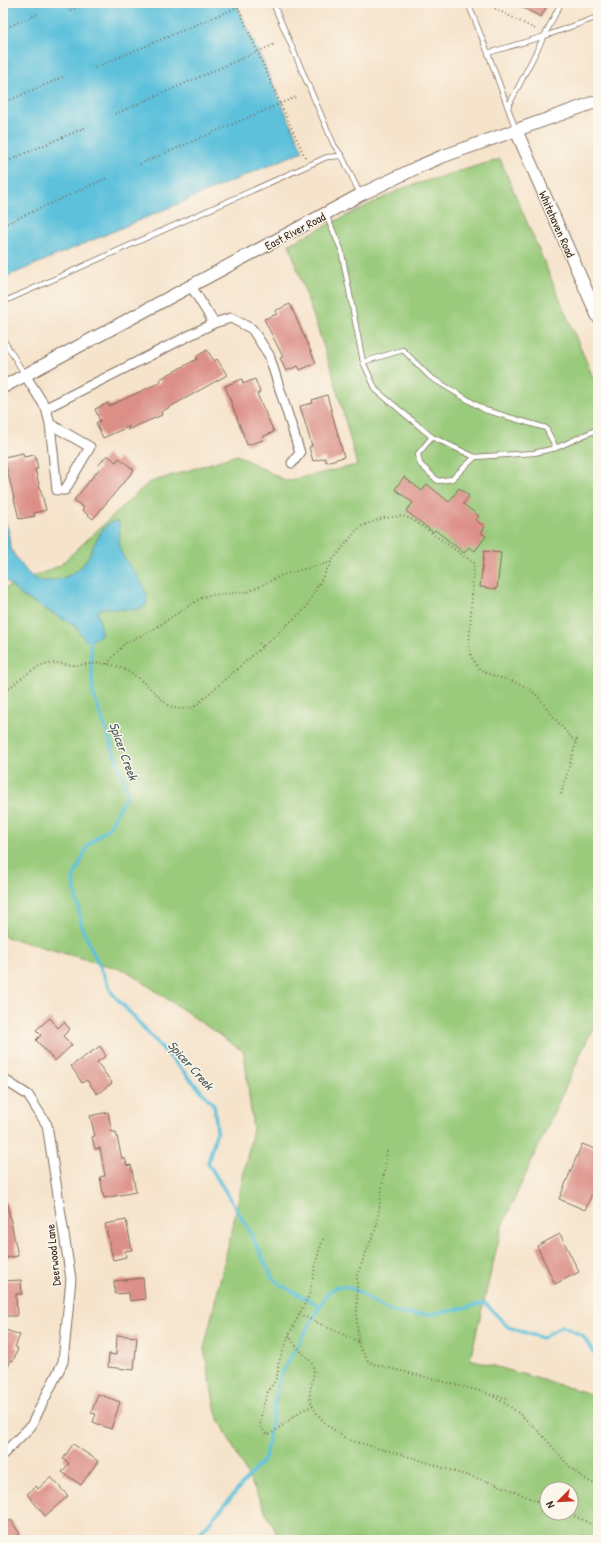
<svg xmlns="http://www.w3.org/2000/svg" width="601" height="1543" viewBox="0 0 601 1543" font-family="'Patrick Hand',sans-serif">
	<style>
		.green { fill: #9acb7b; stroke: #6a7a4c; fill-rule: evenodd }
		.water { fill: #5dc1db; stroke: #4c767c }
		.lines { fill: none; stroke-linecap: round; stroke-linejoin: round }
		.stream { stroke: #5dc1db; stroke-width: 3.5 }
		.building { fill: #dc8f87 }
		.lane-casing { stroke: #7c6b5b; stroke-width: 6 }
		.street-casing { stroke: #7c6b5b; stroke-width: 11 }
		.secondary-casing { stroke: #7c6b5b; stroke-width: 14 }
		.path { stroke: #7c6b5b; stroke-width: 2; stroke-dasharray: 1 3; stroke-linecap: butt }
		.lane { stroke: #fff; stroke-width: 4.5 }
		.street { stroke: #fff; stroke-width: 9 }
		.secondary { stroke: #fff; stroke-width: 12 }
		.labels { text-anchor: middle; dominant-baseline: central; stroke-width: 3; stroke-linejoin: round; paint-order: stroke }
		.street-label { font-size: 12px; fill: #3b2a1e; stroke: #fbf7ec }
		.water-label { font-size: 13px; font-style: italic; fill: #455757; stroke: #fbf7ec }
	</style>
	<rect width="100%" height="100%" fill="#fbf7ec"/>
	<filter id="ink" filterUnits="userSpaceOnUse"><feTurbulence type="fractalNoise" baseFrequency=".025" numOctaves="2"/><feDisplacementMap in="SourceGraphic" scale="8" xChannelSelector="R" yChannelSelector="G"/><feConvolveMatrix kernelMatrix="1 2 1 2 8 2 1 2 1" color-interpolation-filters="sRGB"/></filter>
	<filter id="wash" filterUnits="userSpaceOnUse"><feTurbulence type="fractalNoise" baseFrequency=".012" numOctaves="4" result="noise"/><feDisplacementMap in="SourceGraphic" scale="16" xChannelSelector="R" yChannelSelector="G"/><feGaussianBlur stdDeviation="0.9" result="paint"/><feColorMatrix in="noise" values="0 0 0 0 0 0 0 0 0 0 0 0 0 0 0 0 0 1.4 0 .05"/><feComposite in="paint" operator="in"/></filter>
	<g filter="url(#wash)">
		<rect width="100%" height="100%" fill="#f6e3cb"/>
		<path class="green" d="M500,159L598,389V1016L502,1226L470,1359L598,1396V1540H280L216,1413L204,1349L232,1229L253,1129L244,1052L127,971L3,936V589L59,566L148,483L237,455L286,481L357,465L332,371L289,244L403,188ZM547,1489H571V1513H547Z"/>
		<g class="water">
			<path d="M3,3H236L303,151L3,278Z"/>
			<path d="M3,518C11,531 7,531 10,544C11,552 19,562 24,568C28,573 34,580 41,581C53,583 72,576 81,567C91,557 98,530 109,523C111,522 116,522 118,521C122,531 117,539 120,549C126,565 141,577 146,592C148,596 146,601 146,605L137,610L101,608L97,613L100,622L101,635L90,641L85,640L75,626L22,596L3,578Z"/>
		</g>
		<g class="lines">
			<g class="stream">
				<path d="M89,637L90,641L93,693L128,792L110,826L88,845L73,879L82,928L112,993L214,1105L217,1130L208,1163L248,1228L272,1277L281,1285L320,1306C325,1298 329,1288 339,1287C358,1285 374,1306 391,1311C422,1320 455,1310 485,1303L508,1327L542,1338L562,1326L583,1336L598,1359"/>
				<path d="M201,1540L200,1533L265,1458L279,1378L320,1306"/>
			</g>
		</g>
		<g id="blocks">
			<g class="building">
				<path d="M514,3H548L541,17Z"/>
				<path d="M290,304L316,363L300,370L298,366L286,371L280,358L283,357L264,319L277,314L275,311Z"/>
				<path d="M207,350L214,361L217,359L227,375L161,412L162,415L127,430L130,426L103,438L96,423L100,421L95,409L108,403L109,406L161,382L160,379L197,359L196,357Z"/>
				<path d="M242,379L243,384L255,379L260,392L257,394L274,432L262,437L263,440L247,445L225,386Z"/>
				<path d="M327,395L344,457L326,462L325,458L313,461L309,447L312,446L300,406L313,403L312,400Z"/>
				<path d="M23,453L24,457L35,455L38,469H35L46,510L34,513L35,516L19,519L4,457Z"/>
				<path d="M107,455L116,462L119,458L134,470L93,519L82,510L84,508L74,500L100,468L98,466Z"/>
				<path d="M404,477L422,491L427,484L449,502L459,488L469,496L463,504L479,516L476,520L485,527L481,533L486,536L475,551L469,547L464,553L435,530L433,532L406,511L413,503L395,489Z"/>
				<path d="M484,551L501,553L497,589L480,587Z"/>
				<path d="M50,1018L58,1028L64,1022L70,1029L63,1036L72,1045L55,1061L36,1040L41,1035L36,1030Z"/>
				<path d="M100,1046L106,1056L97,1062L112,1083L97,1094L87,1080L82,1083L71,1066Z"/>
				<path d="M108,1112L112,1132H116L122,1159L125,1158L127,1166L131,1165L136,1192L104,1198L100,1177L105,1176L100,1148L95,1149L92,1137L95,1136L90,1116Z"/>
				<path d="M582,1144L598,1150V1180L585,1210L559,1199Z"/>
				<path d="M3,1202H7L18,1256L5,1258L3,1247Z"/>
				<path d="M126,1220L132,1250L125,1251L126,1257L113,1260L105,1224Z"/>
				<path d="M560,1234L579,1272L555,1284L537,1246Z"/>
				<path d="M143,1278L145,1299L130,1301L129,1293L115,1294L114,1281Z"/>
				<path d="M21,1280L22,1294H16L17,1316H3V1281Z"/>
				<path d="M3,1329L20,1335L15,1347L18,1349L13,1361L11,1360L3,1379Z"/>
				<path d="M117,1335L137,1337L134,1370L108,1367L109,1354L116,1355Z"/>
				<path d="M98,1394L120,1402L111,1429L93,1422L96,1414L91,1413Z"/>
				<path d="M73,1444L98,1461L81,1485L62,1472L69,1463L63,1459Z"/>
				<path d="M51,1477L68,1496L45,1516L27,1494L36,1486L38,1489Z"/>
				<path d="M11,1520L20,1534L11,1540H3V1525Z"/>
			</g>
		</g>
	</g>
	<g filter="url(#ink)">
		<use href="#blocks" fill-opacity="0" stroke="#7c6b5b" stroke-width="1"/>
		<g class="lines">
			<defs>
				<g id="lane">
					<path d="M273,3L334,145L342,156"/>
					<path d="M468,3L488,53L516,130"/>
					<path d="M488,53L545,36L598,17"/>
					<path d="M508,107L561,3"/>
					<path d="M326,215L341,249L363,362L376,390L432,437L475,457L534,453L556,448L598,429"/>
					<path d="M3,302L327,157L342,156L360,194"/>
					<path d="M3,339L25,375"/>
					<path d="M363,362L403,350L430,377L485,410L546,428L556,448"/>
					<path d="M432,437L418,454L420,464L438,481L452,479L475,457"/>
				</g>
				<g id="street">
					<path d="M191,286L214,323"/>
					<path d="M25,375L46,408L50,424L57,490H65L90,447L50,424"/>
					<path d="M46,408L214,323L231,318L252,329L269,355L300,453L292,463"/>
					<path d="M3,1079L28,1095L47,1125L71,1279L63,1362L31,1426L3,1454"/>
				</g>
				<g id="secondary">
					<path d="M516,130L598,317"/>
					<path d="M3,387L360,195L420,166L441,157L598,101"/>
				</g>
			</defs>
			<use href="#lane" class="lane-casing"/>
			<use href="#street" class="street-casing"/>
			<use href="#secondary" class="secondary-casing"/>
			<g class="path">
				<path d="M236,3L280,103L306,159"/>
				<path d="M484,3L537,30"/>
				<path d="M70,10L86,3"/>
				<path d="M3,29L38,14"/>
				<path d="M94,68L247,3"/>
				<path d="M3,103L63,77"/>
				<path d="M115,114L275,44"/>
				<path d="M3,163L86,127"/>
				<path d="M140,164L298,96"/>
				<path d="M3,225L107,178"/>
				<path d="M259,643L263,647"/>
				<path d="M107,664L124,644L152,630L201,598L209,595L248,592L282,575L331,562"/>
				<path d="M3,694C19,680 35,663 58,663C64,663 70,665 76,665C86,665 98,662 107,664C133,668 149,688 168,705C177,710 185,710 195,706L305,609L331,562L356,531L362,526L383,518L403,516L413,520L474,563L469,645C473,684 508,672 532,691C539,697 544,705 550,712C558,723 568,733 576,743"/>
				<path d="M561,794L578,736"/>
				<path d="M387,1151L377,1225L357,1275V1325L359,1346L368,1361L374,1364L484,1392C505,1401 525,1417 541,1434C558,1452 573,1477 598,1485"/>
				<path d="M299,1314L359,1342"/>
				<path d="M289,1335C292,1341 296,1346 300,1350C304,1355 310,1359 312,1364C316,1373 311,1383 310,1392C307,1412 336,1434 352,1441L414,1458L455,1472L496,1484L547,1505"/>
				<path d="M494,1395L510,1399"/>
				<path d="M313,1406L302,1410L271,1434H266L260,1426L262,1410L268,1391L275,1381L278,1372V1365L289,1335L310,1293L317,1258L323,1239"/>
				<path d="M567,1513L581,1519L598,1528"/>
			</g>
			<use href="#lane" class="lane"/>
			<use href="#street" class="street"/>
			<use href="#secondary" class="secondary"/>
		</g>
	</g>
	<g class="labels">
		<g class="street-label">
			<text transform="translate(557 224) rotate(66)">Whitehaven Road</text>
			<text transform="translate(295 231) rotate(-28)">East River Road</text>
			<text transform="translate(53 1255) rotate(-96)">Deerwood Lane</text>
		</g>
		<g class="water-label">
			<text transform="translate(124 751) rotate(70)">Spicer Creek</text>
			<text transform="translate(191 1065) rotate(48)">Spicer Creek</text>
		</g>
	</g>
	<rect width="601" height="1543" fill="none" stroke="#fbf7ec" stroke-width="16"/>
	<g transform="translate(559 1501) rotate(246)"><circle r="19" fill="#fbf7ec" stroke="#aea59a"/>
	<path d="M0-3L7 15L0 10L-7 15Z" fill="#c8321e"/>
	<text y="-6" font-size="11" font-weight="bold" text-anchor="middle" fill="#3b2a1e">N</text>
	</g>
</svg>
